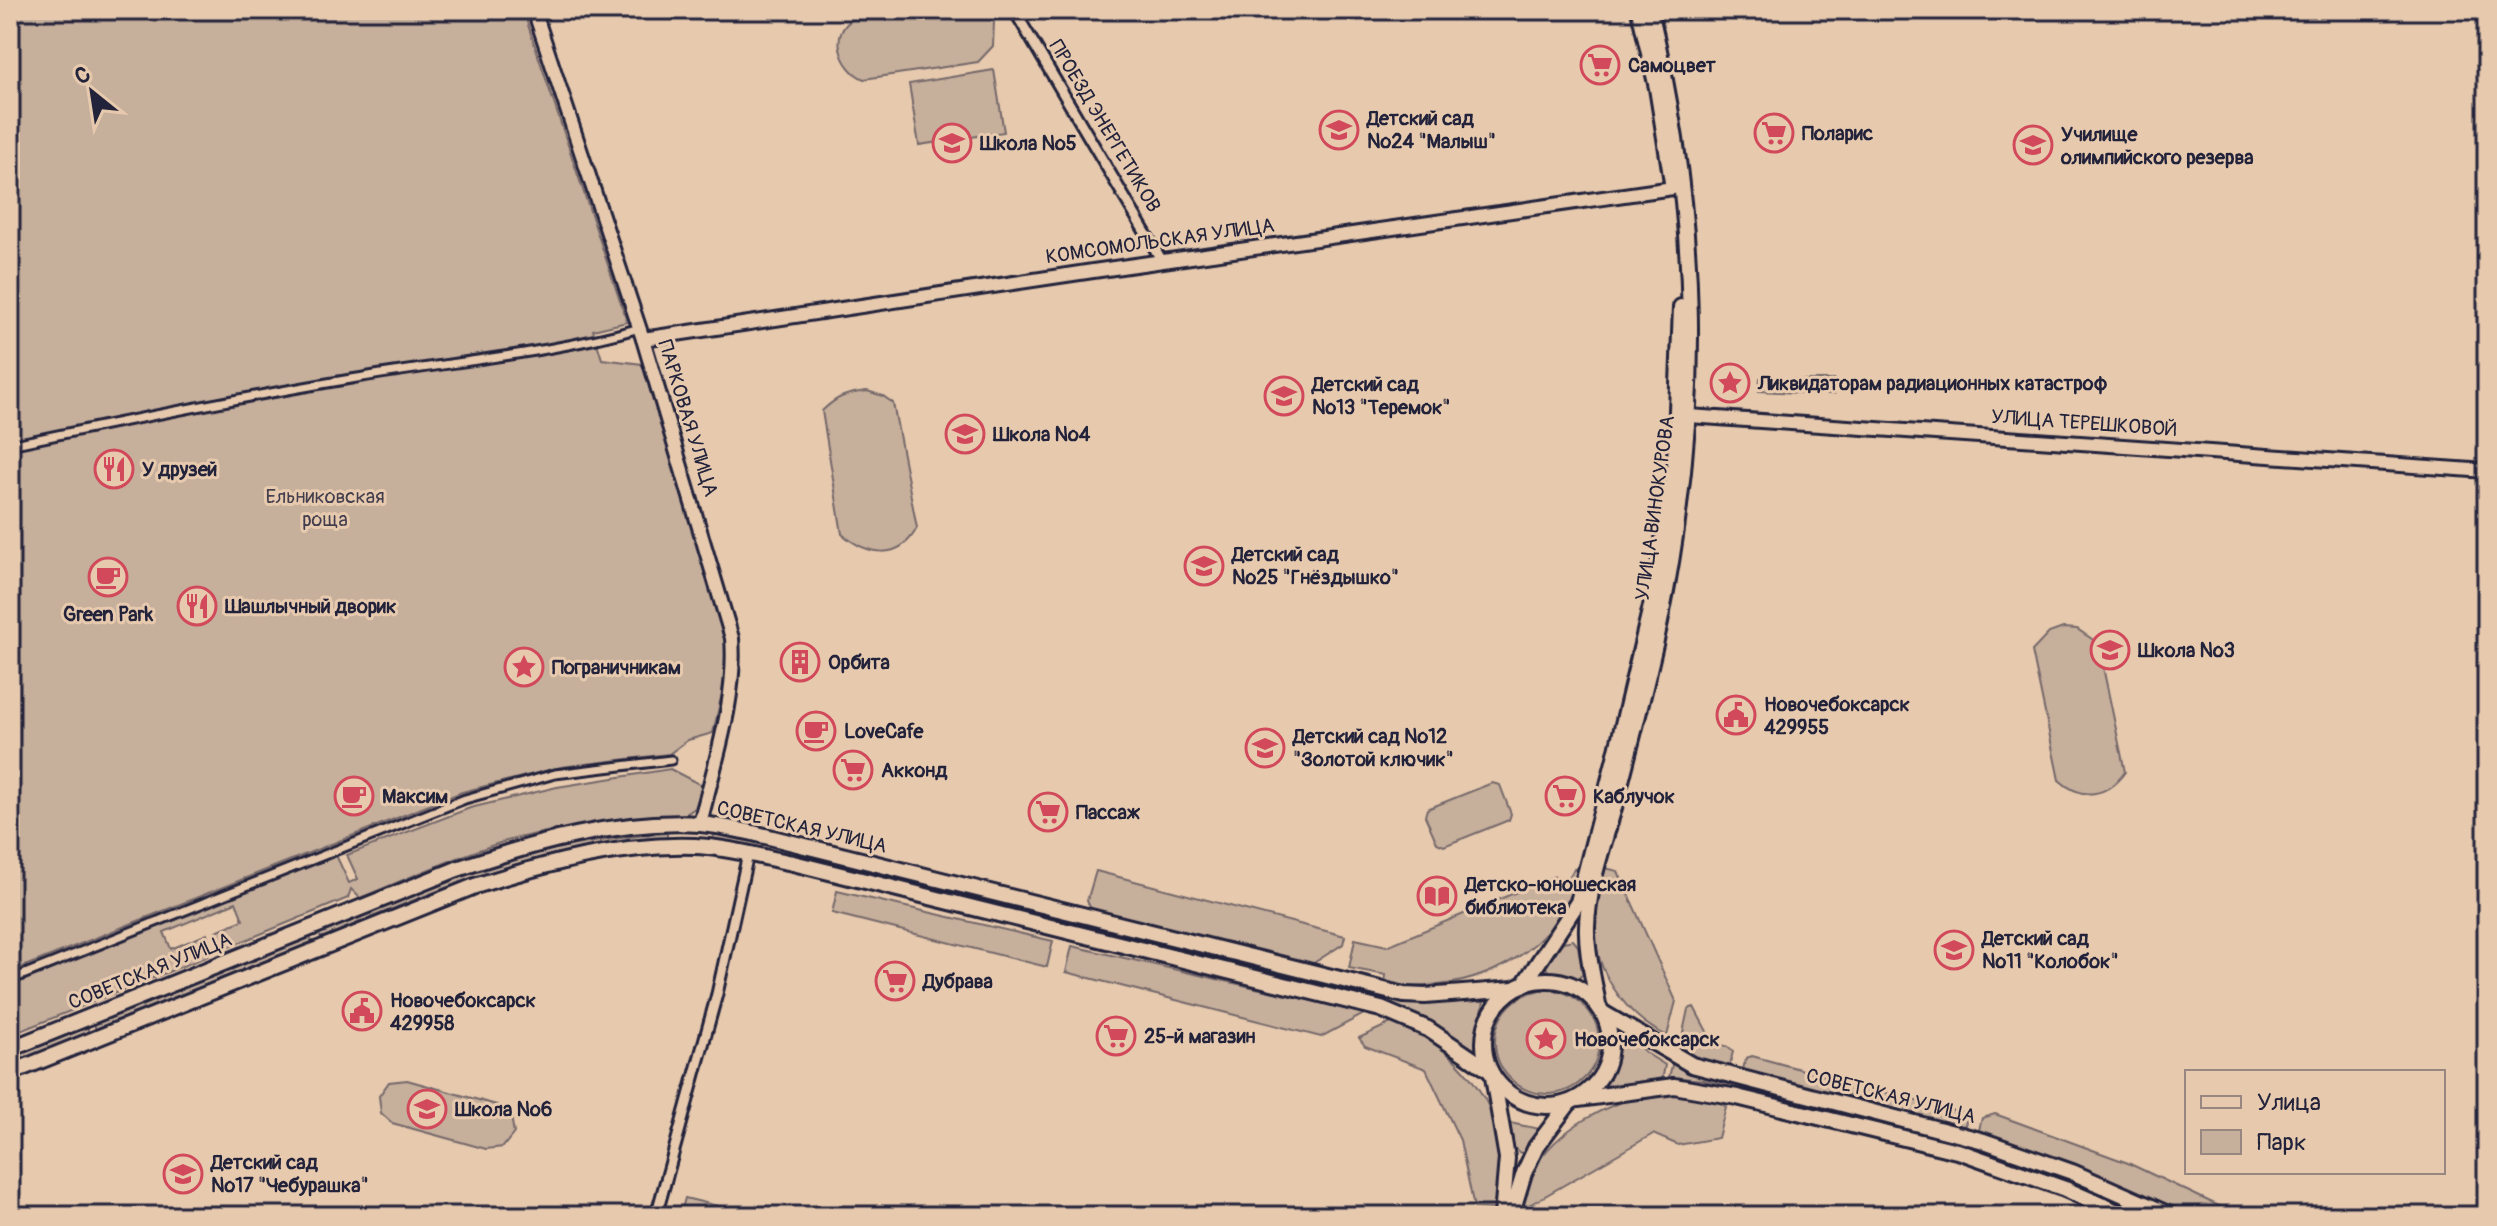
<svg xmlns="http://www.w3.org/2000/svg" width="2497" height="1226" viewBox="0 0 2497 1226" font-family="Pangolin,sans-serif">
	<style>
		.green { fill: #c6af9b; stroke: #74686b; stroke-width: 2 }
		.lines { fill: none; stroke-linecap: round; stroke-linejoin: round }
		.pedestrian-casing { stroke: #22223b; stroke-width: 13 }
		.minor-casing { stroke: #22223b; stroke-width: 15 }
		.tertiary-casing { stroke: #22223b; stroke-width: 18 }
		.secondary-casing { stroke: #22223b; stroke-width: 20 }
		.primary-casing { stroke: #22223b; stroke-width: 20 }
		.pedestrian { stroke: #e7caae; stroke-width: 7 }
		.minor { stroke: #e7caae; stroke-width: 9 }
		.tertiary { stroke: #e7caae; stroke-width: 12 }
		.secondary { stroke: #e7caae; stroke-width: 14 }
		.primary { stroke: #e7caae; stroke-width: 14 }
		.labels { text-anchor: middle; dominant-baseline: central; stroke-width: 6; stroke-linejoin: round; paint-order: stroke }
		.poi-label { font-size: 20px; font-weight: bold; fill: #22223b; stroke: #e7caae; text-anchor: start }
		.street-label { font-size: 20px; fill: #22223b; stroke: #e7caae }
		.park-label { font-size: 20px; fill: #433e4e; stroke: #e7caae }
	</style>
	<rect width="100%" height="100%" fill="#e7caae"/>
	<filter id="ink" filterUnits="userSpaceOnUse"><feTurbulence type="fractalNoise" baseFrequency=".0125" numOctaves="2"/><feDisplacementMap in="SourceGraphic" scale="16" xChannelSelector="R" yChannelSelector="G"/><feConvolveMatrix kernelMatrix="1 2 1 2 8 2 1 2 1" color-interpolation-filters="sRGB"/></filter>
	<g filter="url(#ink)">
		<g class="green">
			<path d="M10,10H523L627,322L593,330L602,359L642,364L726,626V676L713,733L688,740L669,754L561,767L462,792L10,972Z"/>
			<path d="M899,10H989L994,22L993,46L978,62L864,79C841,70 827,32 855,18C867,12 886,12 899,10Z"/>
			<path d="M994,70L1004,132L919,145L909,84Z"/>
			<path d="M1760,378L1800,380V393L1759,391Z"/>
			<path d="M1803,380H1834V394L1802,393Z"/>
			<path d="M867,391L883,396L893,403L917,528C899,562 867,555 842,534L822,411C836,397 847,393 867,391Z"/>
			<path d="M2063,628L2077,629L2098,643L2125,772C2107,797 2082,801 2059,780L2032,651L2049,633Z"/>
			<path d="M670,769L701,785L702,788L695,808L686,814C625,822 562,825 503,842C454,857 407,879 360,898L351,889L348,898L229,947L222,945L216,931L243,920L236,902L164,932L171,949L207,934L211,947L208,956L10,1035V986L336,855L349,883L358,879L347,855L470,808L557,787Z"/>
			<path d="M1492,783L1500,785L1511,814L1509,820L1444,846L1437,843L1425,816L1427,809Z"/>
			<path d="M667,833V839C637,842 606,844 576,850C487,867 404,904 321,938L318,933C368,912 417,891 468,873C532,850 599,839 667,833Z"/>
			<path d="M714,834L790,849L789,855L713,839Z"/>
			<path d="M800,852L1065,917L1064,922L798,858Z"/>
			<path d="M1605,868L1618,871L1676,1001L1667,1036C1630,1019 1599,978 1595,937C1593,915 1601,890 1605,868Z"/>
			<path d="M1574,869L1582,872C1552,958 1472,996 1385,984L1386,975L1349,968L1355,939L1387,946L1555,876L1565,884Z"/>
			<path d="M1096,871L1345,936L1343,944L1309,966L1093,913L1087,901Z"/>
			<path d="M837,891L1053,941L1047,967L832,913Z"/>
			<path d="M310,937L312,942L95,1029V1023Z"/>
			<path d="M1143,937L1398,1001L1453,1003L1478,998L1484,1000L1476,1049L1471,1051L1421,1018L1395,1006L1142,942Z"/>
			<path d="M1573,940L1578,946L1583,974L1576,980L1549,973L1544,963L1563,942Z"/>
			<path d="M1072,946L1366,1013L1321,1037L1066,972Z"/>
			<circle cx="1547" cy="1042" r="52"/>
			<path d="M1694,1007L1712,1041L1728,1047L1733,1052L1729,1066C1713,1072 1693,1060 1679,1051L1688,1009Z"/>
			<path d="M1393,1022C1455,1043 1505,1105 1503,1172C1502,1184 1498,1197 1496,1209L1474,1208L1460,1140L1426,1069L1365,1046L1359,1038Z"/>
			<path d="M88,1026V1033L10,1064V1057Z"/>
			<path d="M1625,1033L1646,1053L1665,1065L1662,1081L1636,1082L1608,1089L1604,1080C1615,1066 1618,1054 1617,1036Z"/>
			<path d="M1752,1056L1968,1115L1965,1125L1955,1129L1747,1075L1743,1069L1746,1058Z"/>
			<path d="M1673,1061L1957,1139L1955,1146L1704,1080L1669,1077Z"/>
			<path d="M407,1080L500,1106L511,1116L514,1133L503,1147L486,1149L392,1123L381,1113L379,1096L389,1082Z"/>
			<path d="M1655,1091L1711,1095L1726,1107L1718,1138L1678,1145L1653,1134L1517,1212C1522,1199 1525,1182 1532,1171C1559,1126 1607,1104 1655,1091Z"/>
			<path d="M1995,1114L2128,1163L2240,1216H2184L2084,1172L1978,1134L1982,1118Z"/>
			<path d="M1510,1123L1544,1130L1528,1151L1520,1153L1514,1148Z"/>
			<path d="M1972,1144L2069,1177L2156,1216H2142L2067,1183L1971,1150Z"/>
			<path d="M685,1198L759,1216H680Z"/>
		</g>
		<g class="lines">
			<defs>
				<g id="pedestrian">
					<path d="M10,445C123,421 237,398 351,379C447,362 546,355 640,328"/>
					<path d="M10,980L465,799L555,774L671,760"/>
				</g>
				<g id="minor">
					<path d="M1014,10L1162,261"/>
					<path d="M656,1216L717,994L748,854"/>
				</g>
				<g id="tertiary">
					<path d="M534,10L643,339L732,638C737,700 714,764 700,824"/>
					<path d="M643,339L1093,271L1673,188"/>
					<path d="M1689,416L2487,471"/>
				</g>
				<g id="secondary">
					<path d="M1639,10L1657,88L1672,182"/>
					<path d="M1524,984L1578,902L1616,754L1656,585L1675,462L1681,307"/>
					<path d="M1598,1005C1594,980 1586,953 1587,927C1588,886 1604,844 1615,804C1631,743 1647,683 1660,622C1703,410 1700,220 1650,10"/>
					<path d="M1493,1077L1507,1158L1502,1216"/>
					<path d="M1511,1216L1524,1173L1536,1147L1569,1103"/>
				</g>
				<g id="primary">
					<circle cx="1547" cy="1043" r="63"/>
					<path d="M1603,1013L1692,1065L1984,1141L2072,1172L2172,1216"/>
					<path d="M10,1049L457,869C534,843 618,819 700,824C716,825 733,829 749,832L1404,995L1425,996L1514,989"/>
					<path d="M10,1073L475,886C545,864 621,843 695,846C727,847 761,857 793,863L1381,1009L1428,1029L1489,1070"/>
					<path d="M1578,1099L1674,1086L1737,1097L1961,1152L2065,1189L2126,1216"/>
				</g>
			</defs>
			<use href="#pedestrian" class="pedestrian-casing"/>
			<use href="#minor" class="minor-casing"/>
			<use href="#tertiary" class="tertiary-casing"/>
			<use href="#secondary" class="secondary-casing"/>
			<use href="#primary" class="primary-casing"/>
			<use href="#pedestrian" class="pedestrian"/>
			<use href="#minor" class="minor"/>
			<use href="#tertiary" class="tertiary"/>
			<use href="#secondary" class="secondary"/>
			<use href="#primary" class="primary"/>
		</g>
	</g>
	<defs>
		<symbol id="supermarket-ring" viewBox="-11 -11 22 22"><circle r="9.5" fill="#e7caae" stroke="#d1495b" stroke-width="1.5"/><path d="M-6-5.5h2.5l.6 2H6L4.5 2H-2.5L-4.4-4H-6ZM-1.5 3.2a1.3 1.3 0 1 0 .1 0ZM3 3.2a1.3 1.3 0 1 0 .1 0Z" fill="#d1495b"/></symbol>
		<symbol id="school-ring" viewBox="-11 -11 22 22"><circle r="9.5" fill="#e7caae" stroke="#d1495b" stroke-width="1.5"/><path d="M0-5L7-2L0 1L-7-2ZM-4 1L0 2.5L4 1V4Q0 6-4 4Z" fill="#d1495b"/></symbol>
		<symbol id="university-ring" viewBox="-11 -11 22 22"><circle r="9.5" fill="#e7caae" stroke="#d1495b" stroke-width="1.5"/><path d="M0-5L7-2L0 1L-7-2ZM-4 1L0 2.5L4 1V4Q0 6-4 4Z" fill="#d1495b"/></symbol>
		<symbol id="sight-ring" viewBox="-11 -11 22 22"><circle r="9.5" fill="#e7caae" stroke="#d1495b" stroke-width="1.5"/><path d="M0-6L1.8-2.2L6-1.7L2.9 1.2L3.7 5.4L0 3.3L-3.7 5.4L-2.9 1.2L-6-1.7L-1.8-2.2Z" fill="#d1495b"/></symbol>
		<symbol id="restaurant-ring" viewBox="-11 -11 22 22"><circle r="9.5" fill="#e7caae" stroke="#d1495b" stroke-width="1.5"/><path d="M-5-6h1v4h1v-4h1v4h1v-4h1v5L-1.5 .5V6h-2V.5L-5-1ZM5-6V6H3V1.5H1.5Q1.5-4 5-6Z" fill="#d1495b"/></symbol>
		<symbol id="cafe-ring" viewBox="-11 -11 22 22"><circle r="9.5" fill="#e7caae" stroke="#d1495b" stroke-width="1.5"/><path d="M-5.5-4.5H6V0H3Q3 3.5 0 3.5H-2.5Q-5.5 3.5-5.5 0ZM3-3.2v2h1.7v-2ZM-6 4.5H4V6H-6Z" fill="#d1495b"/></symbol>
		<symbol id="building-ring" viewBox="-11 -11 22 22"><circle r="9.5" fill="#e7caae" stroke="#d1495b" stroke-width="1.5"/><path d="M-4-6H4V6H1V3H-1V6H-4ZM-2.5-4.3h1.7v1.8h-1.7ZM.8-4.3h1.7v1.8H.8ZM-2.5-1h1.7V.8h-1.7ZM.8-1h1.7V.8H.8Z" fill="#d1495b"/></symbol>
		<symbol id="civic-ring" viewBox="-11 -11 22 22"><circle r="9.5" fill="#e7caae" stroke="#d1495b" stroke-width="1.5"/><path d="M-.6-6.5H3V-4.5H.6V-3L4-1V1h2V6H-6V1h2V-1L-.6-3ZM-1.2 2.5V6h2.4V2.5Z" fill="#d1495b"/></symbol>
		<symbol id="library-ring" viewBox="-11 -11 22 22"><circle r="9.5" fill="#e7caae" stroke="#d1495b" stroke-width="1.5"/><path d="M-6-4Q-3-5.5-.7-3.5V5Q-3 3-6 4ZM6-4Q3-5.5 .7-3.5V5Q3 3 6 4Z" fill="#d1495b"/></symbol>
	</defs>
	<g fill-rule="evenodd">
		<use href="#supermarket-ring" x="1578" y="43" width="44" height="44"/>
		<use href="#school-ring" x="1317" y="108" width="44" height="44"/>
		<use href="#supermarket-ring" x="1752" y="111" width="44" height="44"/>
		<use href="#school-ring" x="930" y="121" width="44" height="44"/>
		<use href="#university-ring" x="2011" y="123" width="44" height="44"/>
		<use href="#sight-ring" x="1708" y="361" width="44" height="44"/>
		<use href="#school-ring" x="1262" y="374" width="44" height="44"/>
		<use href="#school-ring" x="943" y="412" width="44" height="44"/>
		<use href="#restaurant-ring" x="92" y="447" width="44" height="44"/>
		<use href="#school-ring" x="1182" y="544" width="44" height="44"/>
		<use href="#cafe-ring" x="86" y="555" width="44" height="44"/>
		<use href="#restaurant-ring" x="175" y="584" width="44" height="44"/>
		<use href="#school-ring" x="2088" y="628" width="44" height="44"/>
		<use href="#building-ring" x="778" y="640" width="44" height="44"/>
		<use href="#sight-ring" x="502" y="645" width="44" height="44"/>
		<use href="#civic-ring" x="1714" y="693" width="44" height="44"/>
		<use href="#cafe-ring" x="794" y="709" width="44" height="44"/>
		<use href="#school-ring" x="1243" y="726" width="44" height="44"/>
		<use href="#supermarket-ring" x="831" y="748" width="44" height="44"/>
		<use href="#cafe-ring" x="332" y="774" width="44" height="44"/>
		<use href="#supermarket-ring" x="1543" y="774" width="44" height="44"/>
		<use href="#supermarket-ring" x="1026" y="790" width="44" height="44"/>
		<use href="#library-ring" x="1415" y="874" width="44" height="44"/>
		<use href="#school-ring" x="1932" y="928" width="44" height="44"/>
		<use href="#supermarket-ring" x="873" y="959" width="44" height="44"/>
		<use href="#civic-ring" x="340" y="989" width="44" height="44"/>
		<use href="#supermarket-ring" x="1094" y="1014" width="44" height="44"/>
		<use href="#sight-ring" x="1524" y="1017" width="44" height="44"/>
		<use href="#school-ring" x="405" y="1087" width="44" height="44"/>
		<use href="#school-ring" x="161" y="1152" width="44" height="44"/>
	</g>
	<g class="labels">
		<g class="poi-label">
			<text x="1628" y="65">Самоцвет</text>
			<text x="1367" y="118">Детский сад<tspan x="1367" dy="23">№24 "Малыш"</tspan></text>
			<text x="1802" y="133">Поларис</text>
			<text x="2061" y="134">Училище<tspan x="2061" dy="23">олимпийского резерва</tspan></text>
			<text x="980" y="143">Школа №5</text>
			<text x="1758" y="383">Ликвидаторам радиационных катастроф</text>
			<text x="1312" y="384">Детский сад<tspan x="1312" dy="23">№13 "Теремок"</tspan></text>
			<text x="993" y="434">Школа №4</text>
			<text x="142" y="469">У друзей</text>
			<text x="1232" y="554">Детский сад<tspan x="1232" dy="23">№25 "Гнёздышко"</tspan></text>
			<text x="225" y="606">Шашлычный дворик</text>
			<text x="108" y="614" text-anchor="middle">Green Park</text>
			<text x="2138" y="650">Школа №3</text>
			<text x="828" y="662">Орбита</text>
			<text x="552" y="667">Пограничникам</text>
			<text x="1764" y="704">Новочебоксарск<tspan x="1764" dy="23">429955</tspan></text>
			<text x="844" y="731">LoveCafe</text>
			<text x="1293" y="736">Детский сад №12<tspan x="1293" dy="23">"Золотой ключик"</tspan></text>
			<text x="881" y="770">Акконд</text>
			<text x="382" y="796">Максим</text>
			<text x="1593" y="796">Каблучок</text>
			<text x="1076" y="812">Пассаж</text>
			<text x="1465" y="884">Детско-юношеская<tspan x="1465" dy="23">библиотека</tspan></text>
			<text x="1982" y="938">Детский сад<tspan x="1982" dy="23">№11 "Колобок"</tspan></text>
			<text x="923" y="981">Дубрава</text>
			<text x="390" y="1000">Новочебоксарск<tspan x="390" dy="23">429958</tspan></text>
			<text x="1144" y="1036">25-й магазин</text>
			<text x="1574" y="1039">Новочебоксарск</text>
			<text x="455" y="1109">Школа №6</text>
			<text x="211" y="1162">Детский сад<tspan x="211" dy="23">№17 "Чебурашка"</tspan></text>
		</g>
		<g class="street-label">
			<text transform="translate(1105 126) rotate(59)">ПРОЕЗД ЭНЕРГЕТИКОВ</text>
			<text transform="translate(1160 241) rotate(-8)">КОМСОМОЛЬСКАЯ УЛИЦА</text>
			<text transform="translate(688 418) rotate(73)">ПАРКОВАЯ УЛИЦА</text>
			<text transform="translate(2084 423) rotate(4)">УЛИЦА ТЕРЕШКОВОЙ</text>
			<text transform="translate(1655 508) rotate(-82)">УЛИЦА ВИНОКУРОВА</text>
			<text transform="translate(802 827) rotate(13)">СОВЕТСКАЯ УЛИЦА</text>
			<text transform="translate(150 971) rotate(-22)">СОВЕТСКАЯ УЛИЦА</text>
			<text transform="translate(1891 1096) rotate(14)">СОВЕТСКАЯ УЛИЦА</text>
		</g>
		<g class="park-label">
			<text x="325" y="496">Ельниковская<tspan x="325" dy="23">роща</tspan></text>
		</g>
	</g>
	<rect width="2497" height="1226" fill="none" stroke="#e7caae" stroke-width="40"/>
	<rect x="20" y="20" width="2457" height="1186" fill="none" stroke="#22223b" stroke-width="3" filter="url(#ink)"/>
	<rect x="2185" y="1070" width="260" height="104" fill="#e7caae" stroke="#988780" stroke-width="2"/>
	<rect x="2201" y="1096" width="40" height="12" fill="#e7caae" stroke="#988780" stroke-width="2"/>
	<text x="2257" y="1110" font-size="24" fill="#22223b">Улица</text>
	<rect x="2201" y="1130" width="40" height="24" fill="#c6af9b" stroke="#988780" stroke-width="2"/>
	<text x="2257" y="1150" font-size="24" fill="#22223b">Парк</text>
	<g transform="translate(92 92) rotate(330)" stroke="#e7caae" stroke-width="6" paint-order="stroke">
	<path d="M0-6L14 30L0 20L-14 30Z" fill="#22223b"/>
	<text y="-12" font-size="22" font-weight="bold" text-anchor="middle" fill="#22223b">С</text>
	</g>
</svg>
